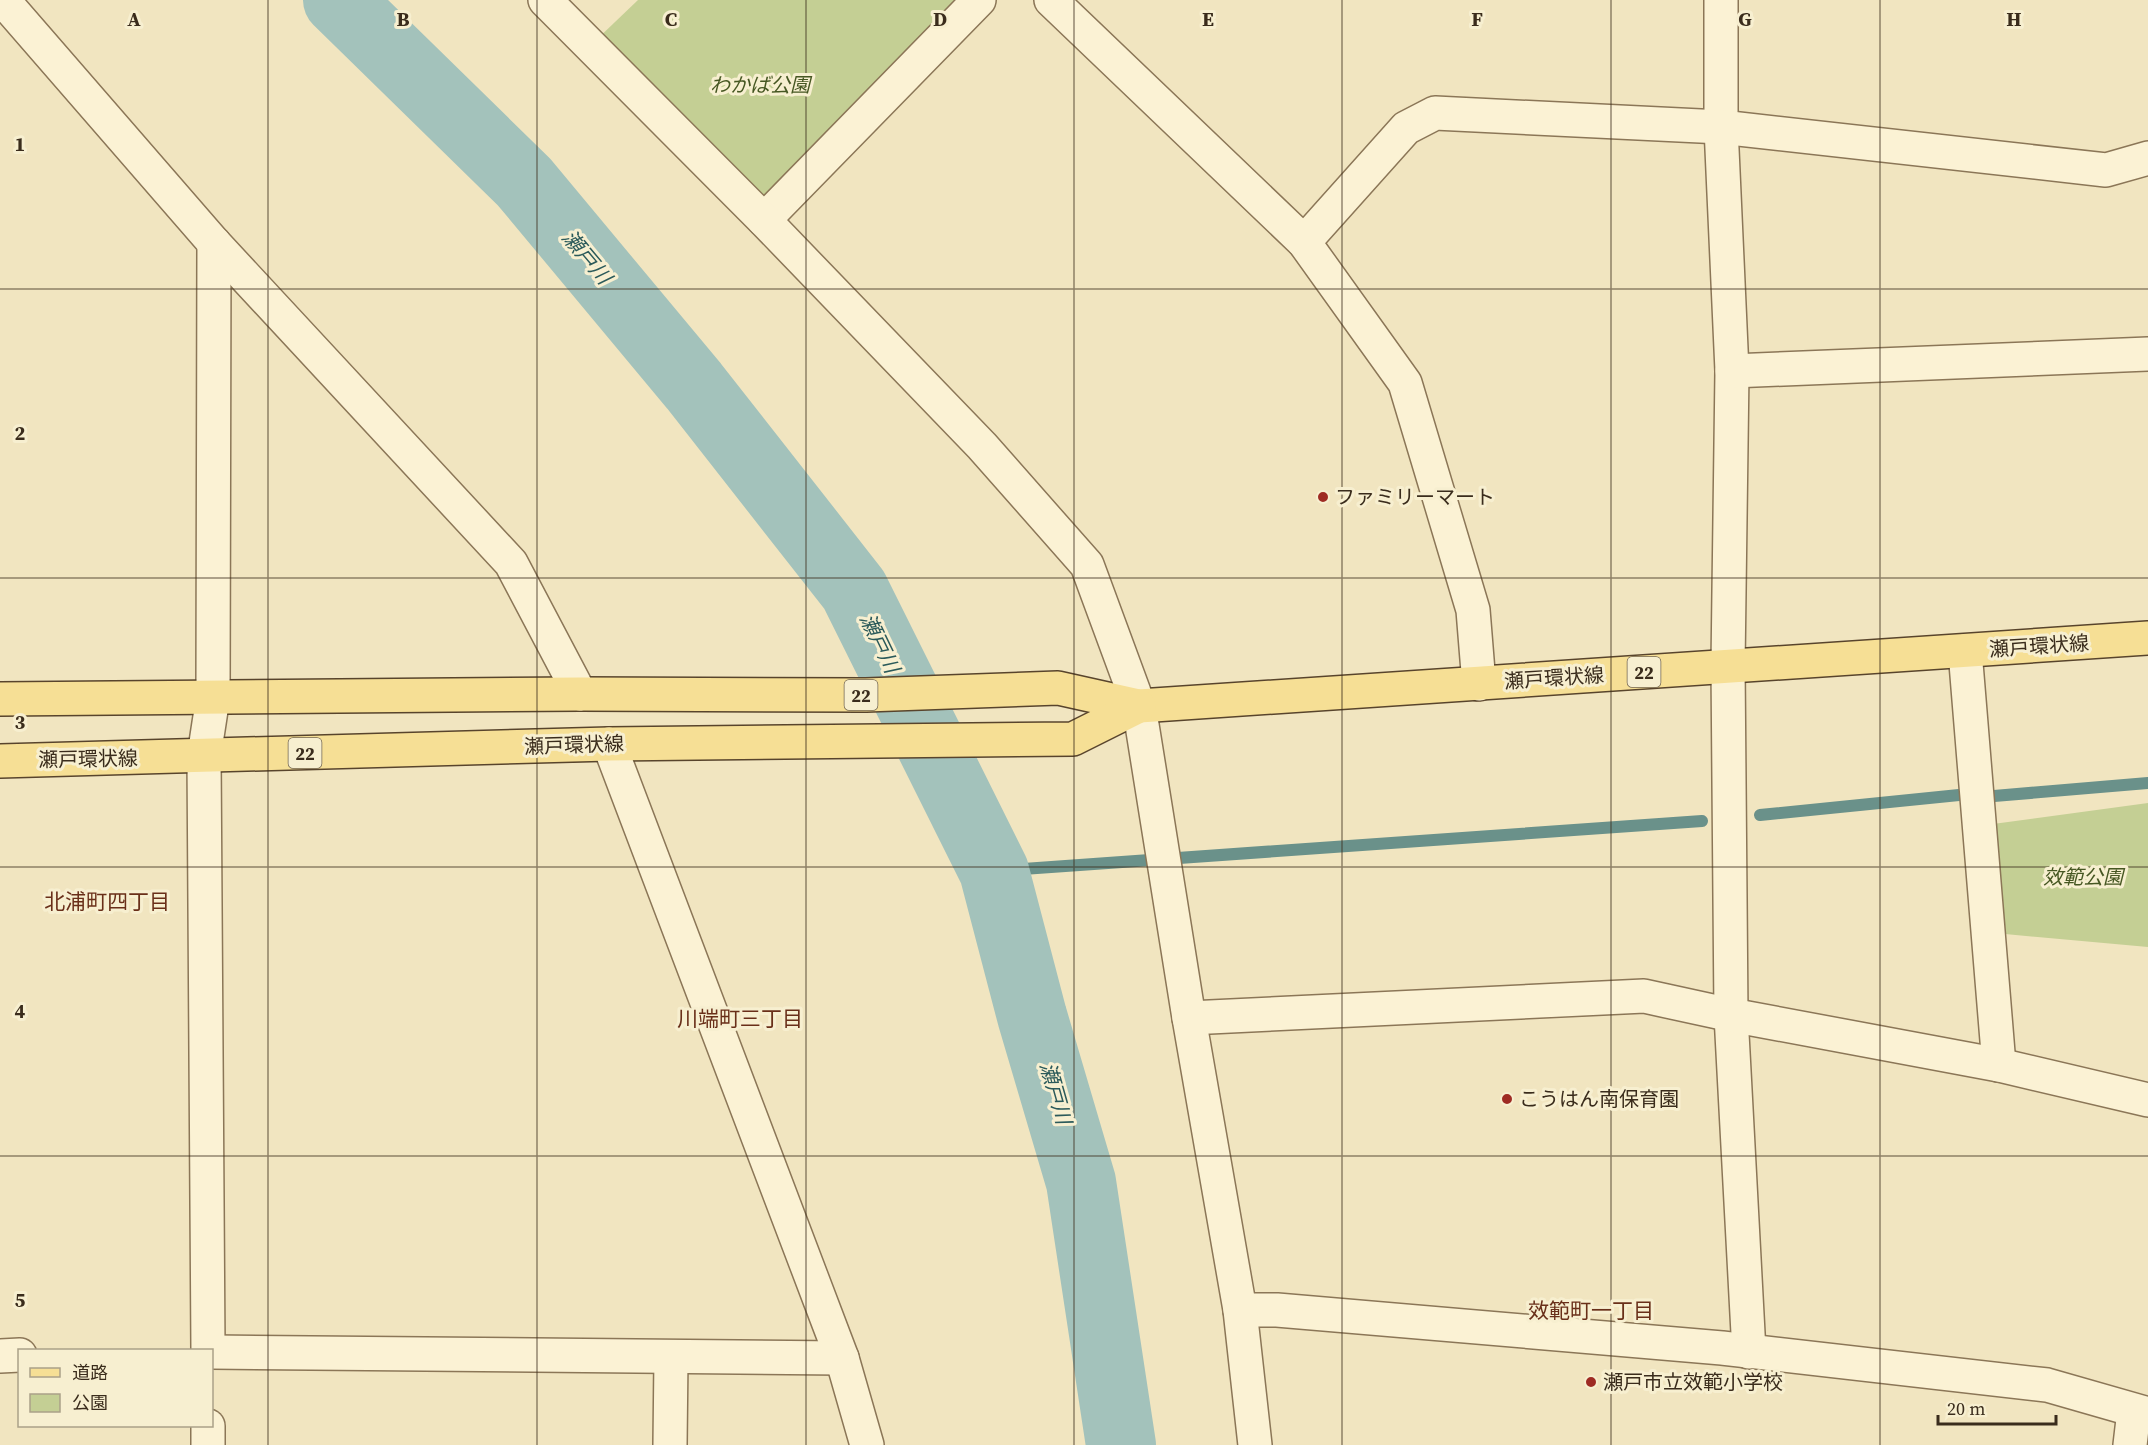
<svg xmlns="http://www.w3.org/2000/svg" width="2148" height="1445" viewBox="0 0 2148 1445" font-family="'Source Serif 4','Noto Sans JP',serif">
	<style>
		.green { fill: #c4cf94 }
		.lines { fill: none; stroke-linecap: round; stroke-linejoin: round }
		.stream { stroke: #6a918a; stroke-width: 12 }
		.river { stroke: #a3c2bb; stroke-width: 70 }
		.minor-casing { stroke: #8b7657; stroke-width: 36 }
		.tertiary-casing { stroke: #8b7657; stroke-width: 36 }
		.primary-casing { stroke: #58442c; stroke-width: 36 }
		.minor { stroke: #fbf2d4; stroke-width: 33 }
		.tertiary { stroke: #fbf2d4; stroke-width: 33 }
		.primary { stroke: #f6df95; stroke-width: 33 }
		.grid { fill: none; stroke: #3a2c1c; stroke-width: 1.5; stroke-opacity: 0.55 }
		.poi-dot { fill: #9e2b23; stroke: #f7efd0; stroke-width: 2 }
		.labels { text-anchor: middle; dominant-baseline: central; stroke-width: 6; stroke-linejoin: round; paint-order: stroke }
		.shield { fill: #f7efd0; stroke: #736652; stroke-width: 1.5 }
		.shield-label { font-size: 18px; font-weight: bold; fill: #3a2c1c }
		.park-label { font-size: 20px; font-style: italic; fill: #465722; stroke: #f7efd0 }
		.poi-label { font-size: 20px; fill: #3a2c1c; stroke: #f7efd0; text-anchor: start }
		.street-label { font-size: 20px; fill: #3a2c1c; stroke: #f7efd0 }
		.water-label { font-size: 21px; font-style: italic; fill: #2b5a5a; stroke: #f7efd0 }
		.neighbourhood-label { font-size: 21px; fill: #692f19; stroke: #f7efd0 }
		.grid-label { font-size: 20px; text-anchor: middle; font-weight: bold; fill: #3a2c1c; stroke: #f7efd0; stroke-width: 6; stroke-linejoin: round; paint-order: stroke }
	</style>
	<rect width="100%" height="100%" fill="#f1e5c0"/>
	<g class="green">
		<path d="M638,0H964L761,204L592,44Z"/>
		<path d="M2148,803V947L2005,934L1993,824Z"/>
	</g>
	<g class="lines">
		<g class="stream">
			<path d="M1994,796L2148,783"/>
			<path d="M1760,815L1959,795"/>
			<path d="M994,871L1702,821"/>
		</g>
		<path class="river" d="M338,0L524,182L694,386L854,590L994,871L1032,1016L1081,1182L1121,1445"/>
		<defs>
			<g id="minor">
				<path d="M3,0L214,243L511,563L580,694"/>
				<path d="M1051,0L1304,242L1405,383L1473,610L1479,684"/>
				<path d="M1721,0V127L1732,371L1728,665L1731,1015L1749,1352"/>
				<path d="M764,220L979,0"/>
				<path d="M1304,242L1406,128L1435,113L1721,127L2106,170L2148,158"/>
				<path d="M1732,371L2148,354"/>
				<path d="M1965,651L1999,1065"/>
				<path d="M609,744L842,1358L867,1445"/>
				<path d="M1189,1018L1644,996L1731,1015L1999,1065L2148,1100"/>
				<path d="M1240,1310H1277L1722,1348L2047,1385L2148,1414"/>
				<path d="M208,1350L204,756L213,697L214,243"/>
				<path d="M212,1352L842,1358"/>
				<path d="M0,1356L20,1355"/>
				<path d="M208,1445V1426"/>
				<path d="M670,1445L671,1358"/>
				<path d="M2130,1445L2134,1411"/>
			</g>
			<path id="tertiary" d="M545,0L764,220L982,446L1087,565L1139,706L1189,1018L1240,1310L1255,1445"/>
			<g id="primary">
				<path d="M0,699L580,694L866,695L1058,688L1139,706L2148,638"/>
				<path d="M0,761L609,744L1073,739L1139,706"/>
			</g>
		</defs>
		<use href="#minor" class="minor-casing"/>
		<use href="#tertiary" class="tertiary-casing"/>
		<use href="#primary" class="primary-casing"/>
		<use href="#minor" class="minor"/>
		<use href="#tertiary" class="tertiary"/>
		<use href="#primary" class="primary"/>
	</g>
	<path class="grid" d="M268,0V1445M537,0V1445M806,0V1445M1074,0V1445M1342,0V1445M1611,0V1445M1880,0V1445M0,289H2148M0,578H2148M0,867H2148M0,1156H2148"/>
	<g class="poi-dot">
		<circle cx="1323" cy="497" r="6"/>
		<circle cx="1507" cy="1099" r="6"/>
		<circle cx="1591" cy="1382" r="6"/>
	</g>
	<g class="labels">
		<g class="shield">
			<rect x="1627.5" y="657" width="33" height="30" rx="4.5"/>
			<rect x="844.5" y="680" width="33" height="30" rx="4.5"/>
			<rect x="288.5" y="738" width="33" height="30" rx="4.5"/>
		</g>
		<g class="shield-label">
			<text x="1644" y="672">22</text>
			<text x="861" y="695">22</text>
			<text x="305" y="753">22</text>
		</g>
		<g class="park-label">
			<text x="760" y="85">わかば公園</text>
			<text x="2083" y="877">效範公園</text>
		</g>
		<g class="poi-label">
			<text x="1335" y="497">ファミリーマート</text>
			<text x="1519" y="1099">こうはん南保育園</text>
			<text x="1603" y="1382">瀬戸市立效範小学校</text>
		</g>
		<g class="street-label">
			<text transform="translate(2039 646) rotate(-4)">瀬戸環状線</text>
			<text transform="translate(1554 678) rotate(-4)">瀬戸環状線</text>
			<text transform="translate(574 745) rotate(-2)">瀬戸環状線</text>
			<text transform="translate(88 759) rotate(-1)">瀬戸環状線</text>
		</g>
		<g class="water-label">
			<text transform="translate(587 257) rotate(50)">瀬戸川</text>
			<text transform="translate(880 643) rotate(64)">瀬戸川</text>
			<text transform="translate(1056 1093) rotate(74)">瀬戸川</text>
		</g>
		<g class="neighbourhood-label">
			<text x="107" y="901">北浦町四丁目</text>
			<text x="740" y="1018">川端町三丁目</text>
			<text x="1591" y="1310">效範町一丁目</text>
		</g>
	</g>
	<g class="grid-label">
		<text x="134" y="26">A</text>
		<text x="403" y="26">B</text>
		<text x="671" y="26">C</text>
		<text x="940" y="26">D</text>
		<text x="1208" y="26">E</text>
		<text x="1477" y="26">F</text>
		<text x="1745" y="26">G</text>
		<text x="2014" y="26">H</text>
		<text x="20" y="151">1</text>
		<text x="20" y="440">2</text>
		<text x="20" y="729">3</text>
		<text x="20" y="1018">4</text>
		<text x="20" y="1307">5</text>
	</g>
	<rect x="18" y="1349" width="195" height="78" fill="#f7efd0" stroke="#aba188" stroke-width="1.5"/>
	<rect x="30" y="1368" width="30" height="9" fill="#f6df95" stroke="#aba188" stroke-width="1.5"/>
	<text x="72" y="1379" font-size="18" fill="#3a2c1c">道路</text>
	<rect x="30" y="1394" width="30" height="18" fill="#c4cf94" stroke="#aba188" stroke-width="1.5"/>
	<text x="72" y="1409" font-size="18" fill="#3a2c1c">公園</text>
	<path d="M1938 1415v9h118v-9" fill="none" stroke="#3a2c1c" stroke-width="3"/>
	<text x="1947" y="1415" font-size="18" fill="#3a2c1c" stroke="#f7efd0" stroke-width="4.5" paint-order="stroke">20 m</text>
</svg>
